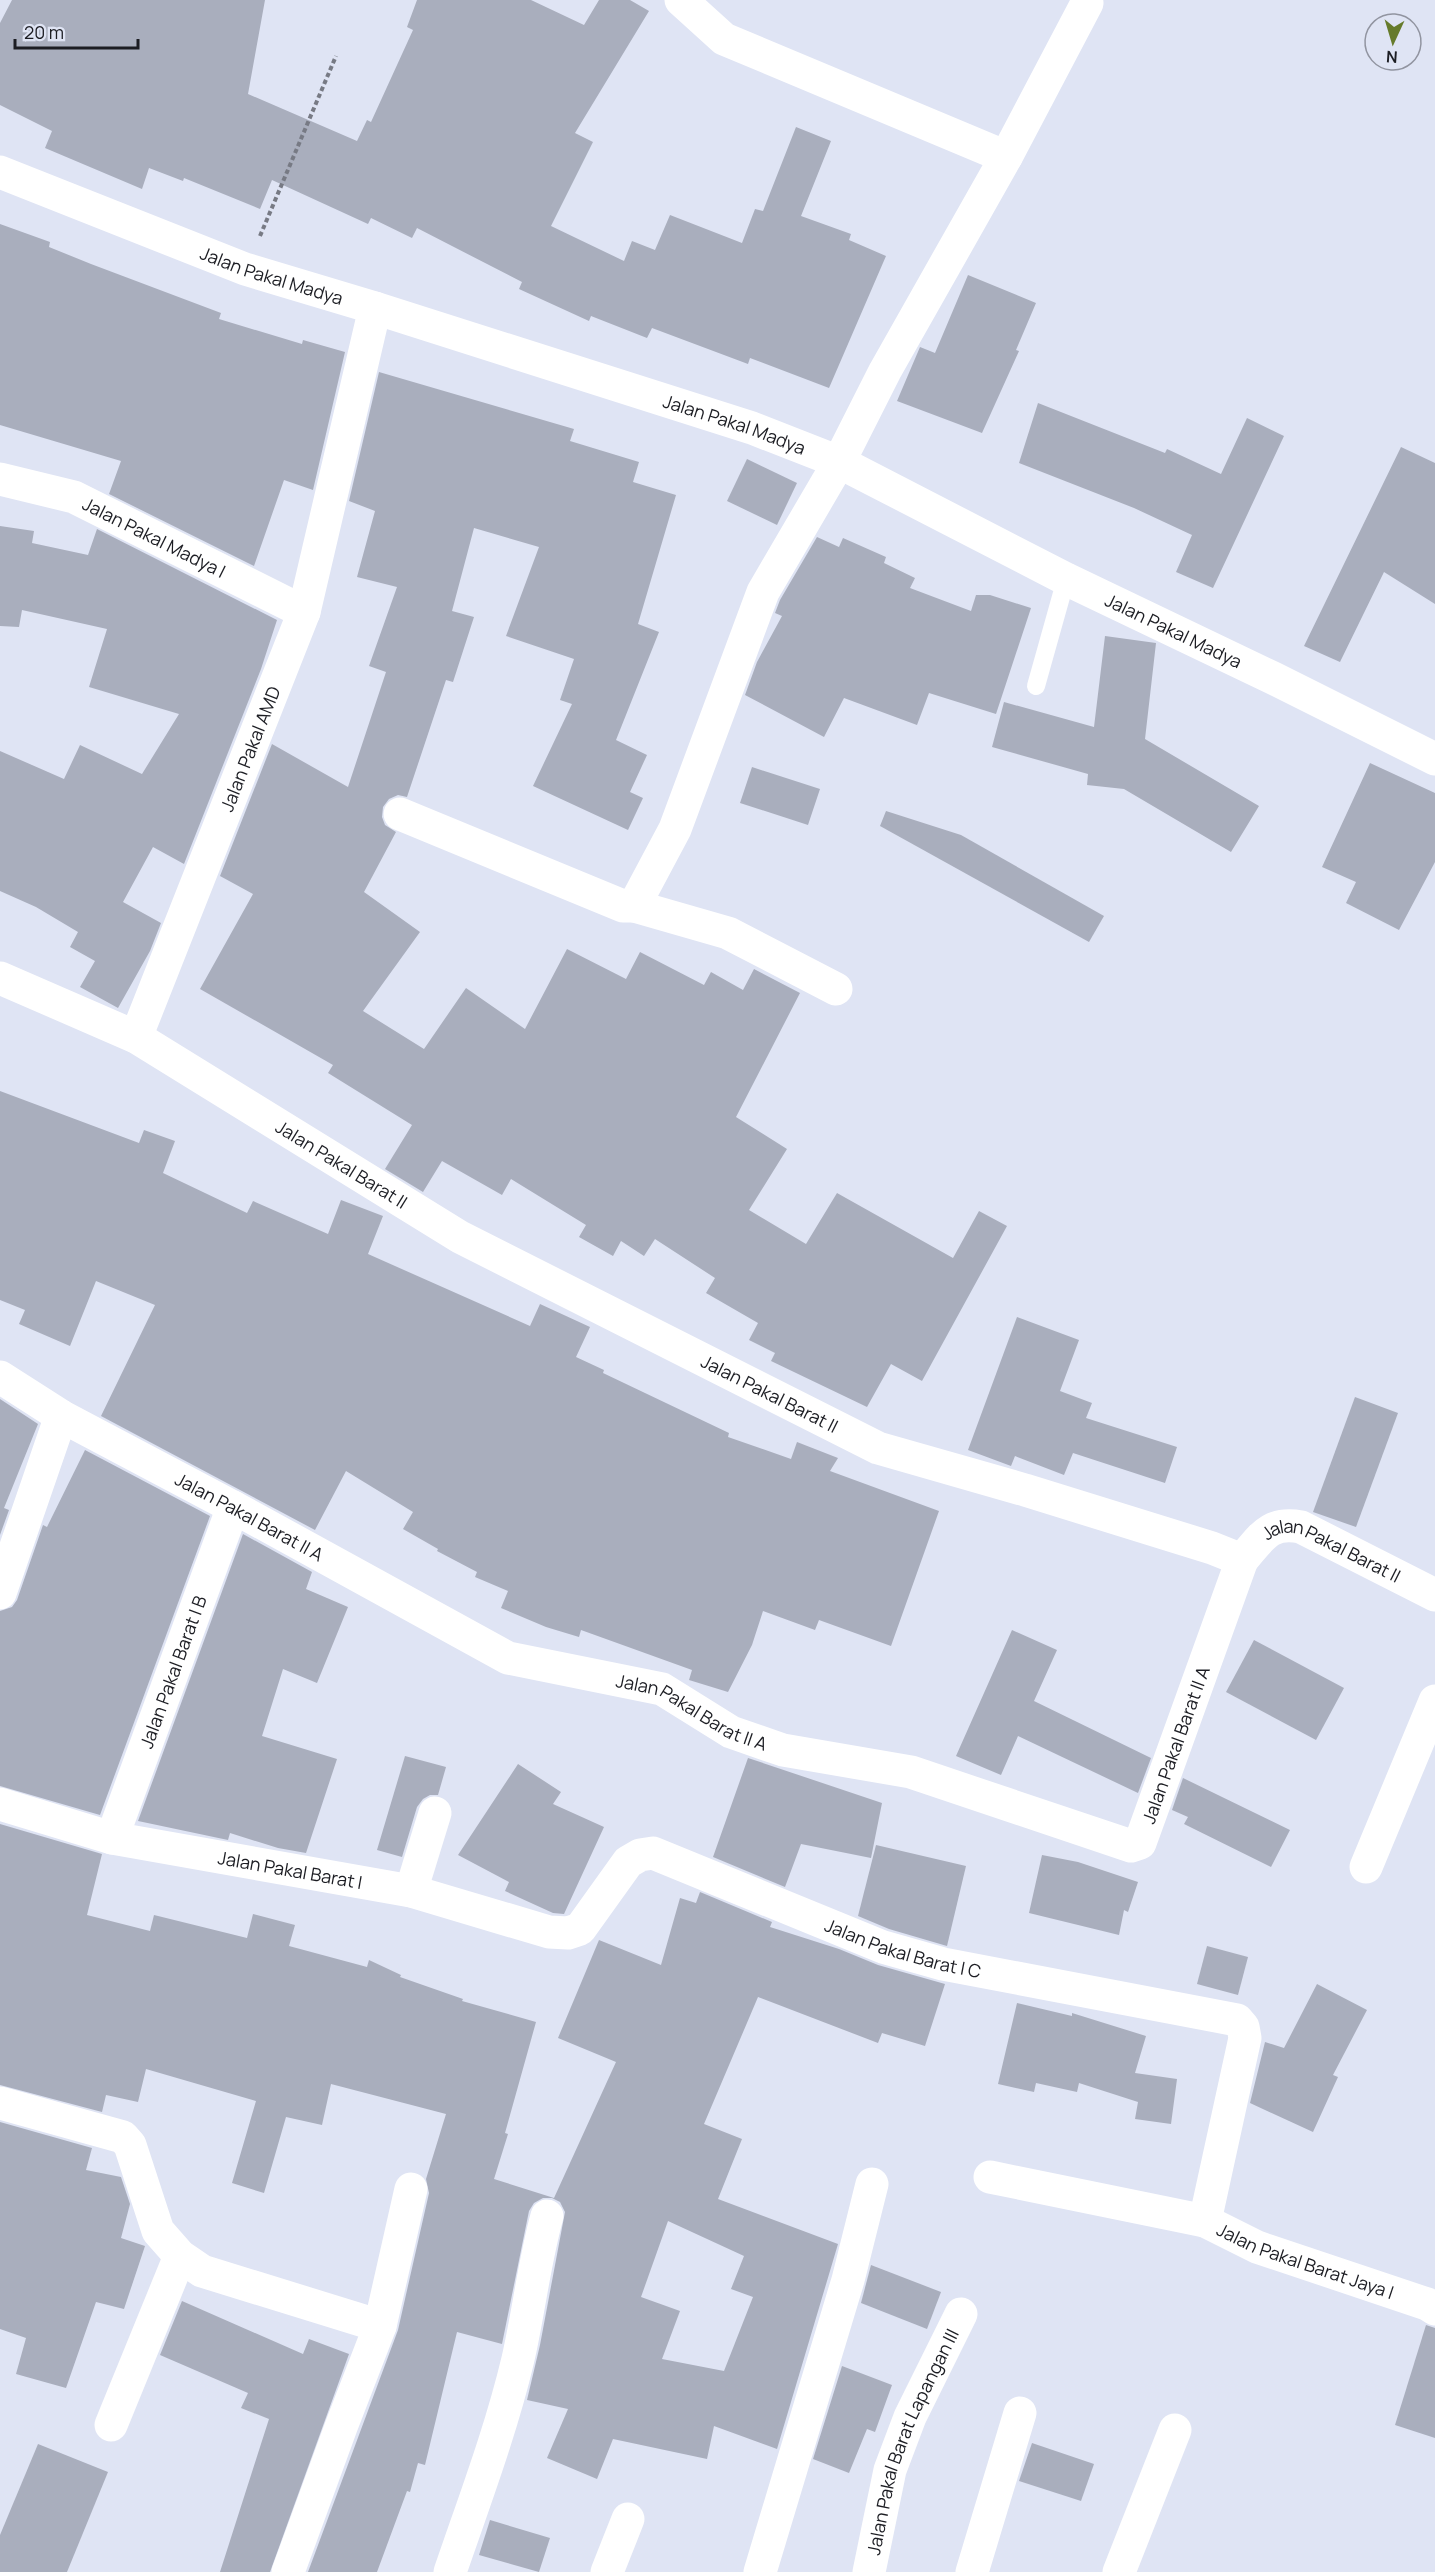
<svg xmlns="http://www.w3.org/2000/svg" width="1435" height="2572" viewBox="0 0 1435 2572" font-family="Manrope,sans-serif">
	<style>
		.building { fill: #a9aebd; fill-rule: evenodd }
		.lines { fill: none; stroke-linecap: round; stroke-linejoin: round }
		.path { stroke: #777a84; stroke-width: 4; stroke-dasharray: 4.5 3; stroke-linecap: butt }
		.service { stroke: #fff; stroke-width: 18 }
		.minor { stroke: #fff; stroke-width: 33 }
		.tertiary { stroke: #fff; stroke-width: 33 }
		.labels { text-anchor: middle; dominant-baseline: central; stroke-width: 5; stroke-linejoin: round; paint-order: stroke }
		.street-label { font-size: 18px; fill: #1c1d23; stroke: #dfe4f4 }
	</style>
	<rect width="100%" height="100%" fill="#dfe4f4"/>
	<g class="building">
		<path d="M12,0H265L248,94L357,141L367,120L371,122L413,30L407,27L417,0H531L584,25L599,0H630L649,11L575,133L593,142L551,226L624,261L632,241L655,250L670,215L742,243L755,209L763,211L796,127L831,141L801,216L851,234L849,240L886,256L829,388L750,358L748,364L652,328L647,338L591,316L589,321L519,289L522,282L417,228L412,238L371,218L368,224L272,180L260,209L184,178L183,181L149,168L142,189L45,148L52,131L0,105V23Z"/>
		<path d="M0,224L50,242L49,247L91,264L221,313L219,319L302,344L303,340L345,352L313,490L284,480L254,566L109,494L121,461L0,425Z"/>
		<path d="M968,275L1036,303L1016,350L1019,351L982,433L897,401L920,347L935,353Z"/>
		<path d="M379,372L574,429L570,441L639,462L633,482L676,495L638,624L659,632L616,740L647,755L630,792L643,798L628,830L533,786L572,704L560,700L574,659L506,636L539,547L474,528L452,611L474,617L453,682L446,680L407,797L398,795L389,799L383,807L382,817L385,825L396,832L364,892L420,932L363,1011L424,1049L466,988L525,1029L567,949L626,979L640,952L704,985L711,972L743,990L754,969L800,993L736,1117L787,1149L749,1210L806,1244L837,1193L953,1258L979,1211L1007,1226L922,1381L891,1364L867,1407L771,1361L775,1353L749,1340L758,1323L706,1293L715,1278L655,1239L644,1256L621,1241L613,1256L579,1237L586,1225L511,1179L502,1195L442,1161L423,1192L385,1169L412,1125L328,1073L333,1065L200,989L253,894L220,876L272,744L348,787L386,672L369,666L397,587L357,577L375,511L349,501Z"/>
		<path d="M1038,403L1165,453L1167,449L1221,474L1247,418L1284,436L1213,588L1176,572L1192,535L1134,508L1019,463Z"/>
		<path d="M1401,447L1435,463V604L1384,572L1340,662L1304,646Z"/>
		<path d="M747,459L797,483L777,525L727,501Z"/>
		<path d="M0,526L34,531L32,543L88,555L97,529L277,620L261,669L184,864L153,847L123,902L161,923L150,951L118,1008L80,987L95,961L70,947L78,932L36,907L0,891V751L64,779L80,745L142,774L179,714L89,687L107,629L22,610L19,627L0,626Z"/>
		<path d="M817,537L839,547L843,538L886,557L884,563L915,578L910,588L971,611L976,595H990L1031,608L996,714L929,693L917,725L844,698L824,737L745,695L757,662L782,616L775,613L780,600Z"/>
		<path d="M1105,636L1156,643L1145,739L1259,806L1231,852L1124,789L1087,785L1088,774L992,747L1004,702L1094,727Z"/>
		<path d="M1370,763L1435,793V862L1399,930L1346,903L1356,882L1322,867Z"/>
		<path d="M752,767L820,789L808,825L740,803Z"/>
		<path d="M886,811L961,835L1104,916L1089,942L880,826Z"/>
		<path d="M0,1091L139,1143L144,1130L175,1141L163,1173L247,1213L253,1201L328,1234L341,1200L383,1216L368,1254L530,1326L540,1304L590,1327L576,1357L604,1370L603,1373L729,1433L728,1437L791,1459L797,1442L838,1458L830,1471L939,1511L891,1646L819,1620L815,1630L763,1611L752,1645L728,1692L689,1680L692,1670L581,1630L579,1637L546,1627L501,1608L508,1591L475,1577L477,1572L437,1551L438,1549L403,1529L413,1512L346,1471L315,1530L101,1416L155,1305L96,1281L70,1346L19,1324L25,1310L0,1300Z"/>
		<path d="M1017,1317L1079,1340L1060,1391L1092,1403L1086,1418L1177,1447L1165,1483L1073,1453L1064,1475L1015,1456L1011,1466L968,1450Z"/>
		<path d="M1355,1397L1398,1413L1356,1527L1313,1512Z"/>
		<path d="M0,1399L38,1424L4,1508L9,1510L0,1535Z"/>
		<path d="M85,1450L210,1516L100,1815L0,1786V1611L12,1607L17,1600L43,1525L47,1527Z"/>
		<path d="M243,1534L312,1572L306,1589L348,1607L317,1683L283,1669L262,1736L337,1759L306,1853L278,1848L230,1833L228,1840L138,1821Z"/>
		<path d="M1012,1630L1057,1650L1034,1701L1151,1758L1138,1793L1018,1736L1001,1775L956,1756Z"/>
		<path d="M1254,1640L1344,1688L1316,1740L1226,1692Z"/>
		<path d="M405,1756L446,1767L438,1795H430L423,1799L417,1807L402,1857L377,1850Z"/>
		<path d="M748,1758L882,1803L871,1858L801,1844L785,1887L713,1857Z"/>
		<path d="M518,1764L561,1792L553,1804L604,1827L564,1914L553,1913L505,1891L509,1882L458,1855Z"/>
		<path d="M1183,1778L1290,1830L1271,1867L1184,1824L1188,1817L1172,1810Z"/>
		<path d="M0,1824L102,1854L87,1915L150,1931L154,1915L247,1938L253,1914L295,1925L289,1946L367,1967L369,1960L401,1975L400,1977L463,1999L462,2001L536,2022L505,2133L508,2134L494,2179L554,2198L616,2062L558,2038L599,1940L661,1965L680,1898L696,1903L700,1892L772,1922L770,1927L839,1949L878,1965L945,1984L925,2046L882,2033L878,2043L758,1997L704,2124L742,2139L718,2199L838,2244L777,2449L714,2426L707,2459L613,2439L597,2479L547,2458L568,2409L527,2400L540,2345L565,2212L560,2202L552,2198H543L534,2203L529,2211L502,2344L457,2332L425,2465L418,2463L410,2492L407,2491L377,2572H308L398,2330L429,2193L426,2179L446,2114L331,2084L322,2125L286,2117L264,2193L232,2183L256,2101L146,2069L138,2102L106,2095L102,2112L0,2085ZM668,2221L744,2256L731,2289L753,2297L724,2371L662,2359L680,2311L641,2297Z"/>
		<path d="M876,1845L966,1866L947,1946L889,1929L858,1916Z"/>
		<path d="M1042,1855L1078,1862L1138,1882L1128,1912L1124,1910L1119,1935L1029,1913Z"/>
		<path d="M1207,1946L1248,1957L1238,1995L1197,1984Z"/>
		<path d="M1317,1984L1367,2010L1333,2075L1338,2077L1313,2132L1250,2103L1265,2042L1284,2048Z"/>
		<path d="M1017,2003L1072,2016V2013L1146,2036L1135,2073L1177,2079L1171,2124L1135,2119L1138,2102L1079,2083L1077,2092L1036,2083L1034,2092L998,2084Z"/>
		<path d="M0,2122L92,2148L86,2170L121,2177L130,2204L121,2238L145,2246L124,2309L96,2302L66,2388L16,2374L26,2338L0,2329Z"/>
		<path d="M871,2265L941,2292L927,2329L861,2303Z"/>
		<path d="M182,2301L303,2354L309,2339L349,2354L270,2572H220L269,2419L241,2408L248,2393L160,2355Z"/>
		<path d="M1426,2325L1435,2328V2438L1395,2425Z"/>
		<path d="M842,2366L892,2385L875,2432L867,2429L849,2473L813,2459Z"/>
		<path d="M1032,2443L1094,2464L1081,2501L1019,2481Z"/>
		<path d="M38,2444L108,2472L67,2572H0V2535Z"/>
		<path d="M490,2520L550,2538L539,2572L479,2555Z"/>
	</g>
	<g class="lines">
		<path class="path" d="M260,236L336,56"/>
		<path class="service" d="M1036,686L1066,579"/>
		<g class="minor">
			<path d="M681,0L724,39L1006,157"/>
			<path id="s1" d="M0,479L74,497L304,612"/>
			<path d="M400,814L623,906H634L675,829L763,592L839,462L885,371L1006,157L1087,3"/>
			<path d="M634,906L728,933L836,989"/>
			<path id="s2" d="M0,978L136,1037L460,1237L878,1448L1025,1490L1212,1548L1242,1560C1262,1537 1269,1521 1301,1527L1435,1595"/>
			<path id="s3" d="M136,1037L304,612L375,308"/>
			<path id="s4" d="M0,1377L61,1416L233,1507L508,1658L662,1689L731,1732L783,1750L911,1772L1131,1846L1140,1843L1242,1560"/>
			<path d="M0,1593L61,1416"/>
			<path id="s5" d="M0,1804L112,1838L411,1891L549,1932L568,1933L580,1929L628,1862L640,1855L653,1853L883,1947L943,1964L1237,2020L1243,2027L1245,2038L1205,2221L1257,2247L1427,2304L1435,2309"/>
			<path id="s6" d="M112,1838L233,1507"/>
			<path d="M1366,1867L1435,1701"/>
			<path d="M411,1891L435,1813"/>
			<path d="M0,2103L123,2137L130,2145L158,2231L180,2256L202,2271L380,2326"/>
			<path d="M990,2177L1205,2221"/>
			<path d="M111,2425L180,2256"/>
			<path d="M288,2572L341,2427L380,2326L411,2189"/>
			<path d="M450,2572C474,2502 501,2431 518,2359C529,2311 534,2263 547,2216"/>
			<path d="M607,2572L628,2519"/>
			<path d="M760,2572L848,2280L872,2184"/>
			<path id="s7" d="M869,2572L890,2470L910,2417L961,2314"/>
			<path d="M972,2572L1020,2413"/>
			<path d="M1119,2572L1175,2430"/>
		</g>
		<path class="tertiary" id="s8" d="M0,172L245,269L375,308L752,428L839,462L1066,579L1273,678L1435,759"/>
	</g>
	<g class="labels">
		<g class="street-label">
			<text stroke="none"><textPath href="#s8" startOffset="291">Jalan Pakal Madya</textPath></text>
			<text stroke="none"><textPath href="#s8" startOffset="777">Jalan Pakal Madya</textPath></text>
			<text stroke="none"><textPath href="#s1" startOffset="166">Jalan Pakal Madya I</textPath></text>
			<text stroke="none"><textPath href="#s8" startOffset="1263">Jalan Pakal Madya</textPath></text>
			<text stroke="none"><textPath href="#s3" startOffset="310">Jalan Pakal AMD</textPath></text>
			<text stroke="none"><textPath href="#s2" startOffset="390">Jalan Pakal Barat II</textPath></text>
			<text stroke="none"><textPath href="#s2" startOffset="876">Jalan Pakal Barat II</textPath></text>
			<text stroke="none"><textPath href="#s4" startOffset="286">Jalan Pakal Barat II A</textPath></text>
			<text stroke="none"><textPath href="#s2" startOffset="1486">Jalan Pakal Barat II</textPath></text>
			<text stroke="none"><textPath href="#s6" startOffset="177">Jalan Pakal Barat I B</textPath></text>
			<text stroke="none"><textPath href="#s4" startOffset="774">Jalan Pakal Barat II A</textPath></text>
			<text stroke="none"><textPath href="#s4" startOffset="1350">Jalan Pakal Barat II A</textPath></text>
			<text stroke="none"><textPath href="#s5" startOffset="298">Jalan Pakal Barat I</textPath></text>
			<text stroke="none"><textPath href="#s5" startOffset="974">Jalan Pakal Barat I C</textPath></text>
			<text stroke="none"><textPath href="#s5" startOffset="1632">Jalan Pakal Barat Jaya I</textPath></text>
			<text stroke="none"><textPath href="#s7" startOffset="138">Jalan Pakal Barat Lapangan III</textPath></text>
		</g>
	</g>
	<g transform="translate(1393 42) rotate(184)"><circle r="28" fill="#dfe4f4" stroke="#9194a0" stroke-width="1.5"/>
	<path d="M0-4.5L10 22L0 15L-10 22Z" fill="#667b2b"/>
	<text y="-9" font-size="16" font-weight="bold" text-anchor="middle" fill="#1c1d23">N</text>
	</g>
	<path d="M15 39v9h123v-9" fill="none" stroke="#1c1d23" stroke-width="3"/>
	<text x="24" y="39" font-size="18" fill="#1c1d23" stroke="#dfe4f4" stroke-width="4.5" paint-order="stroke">20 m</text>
</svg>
